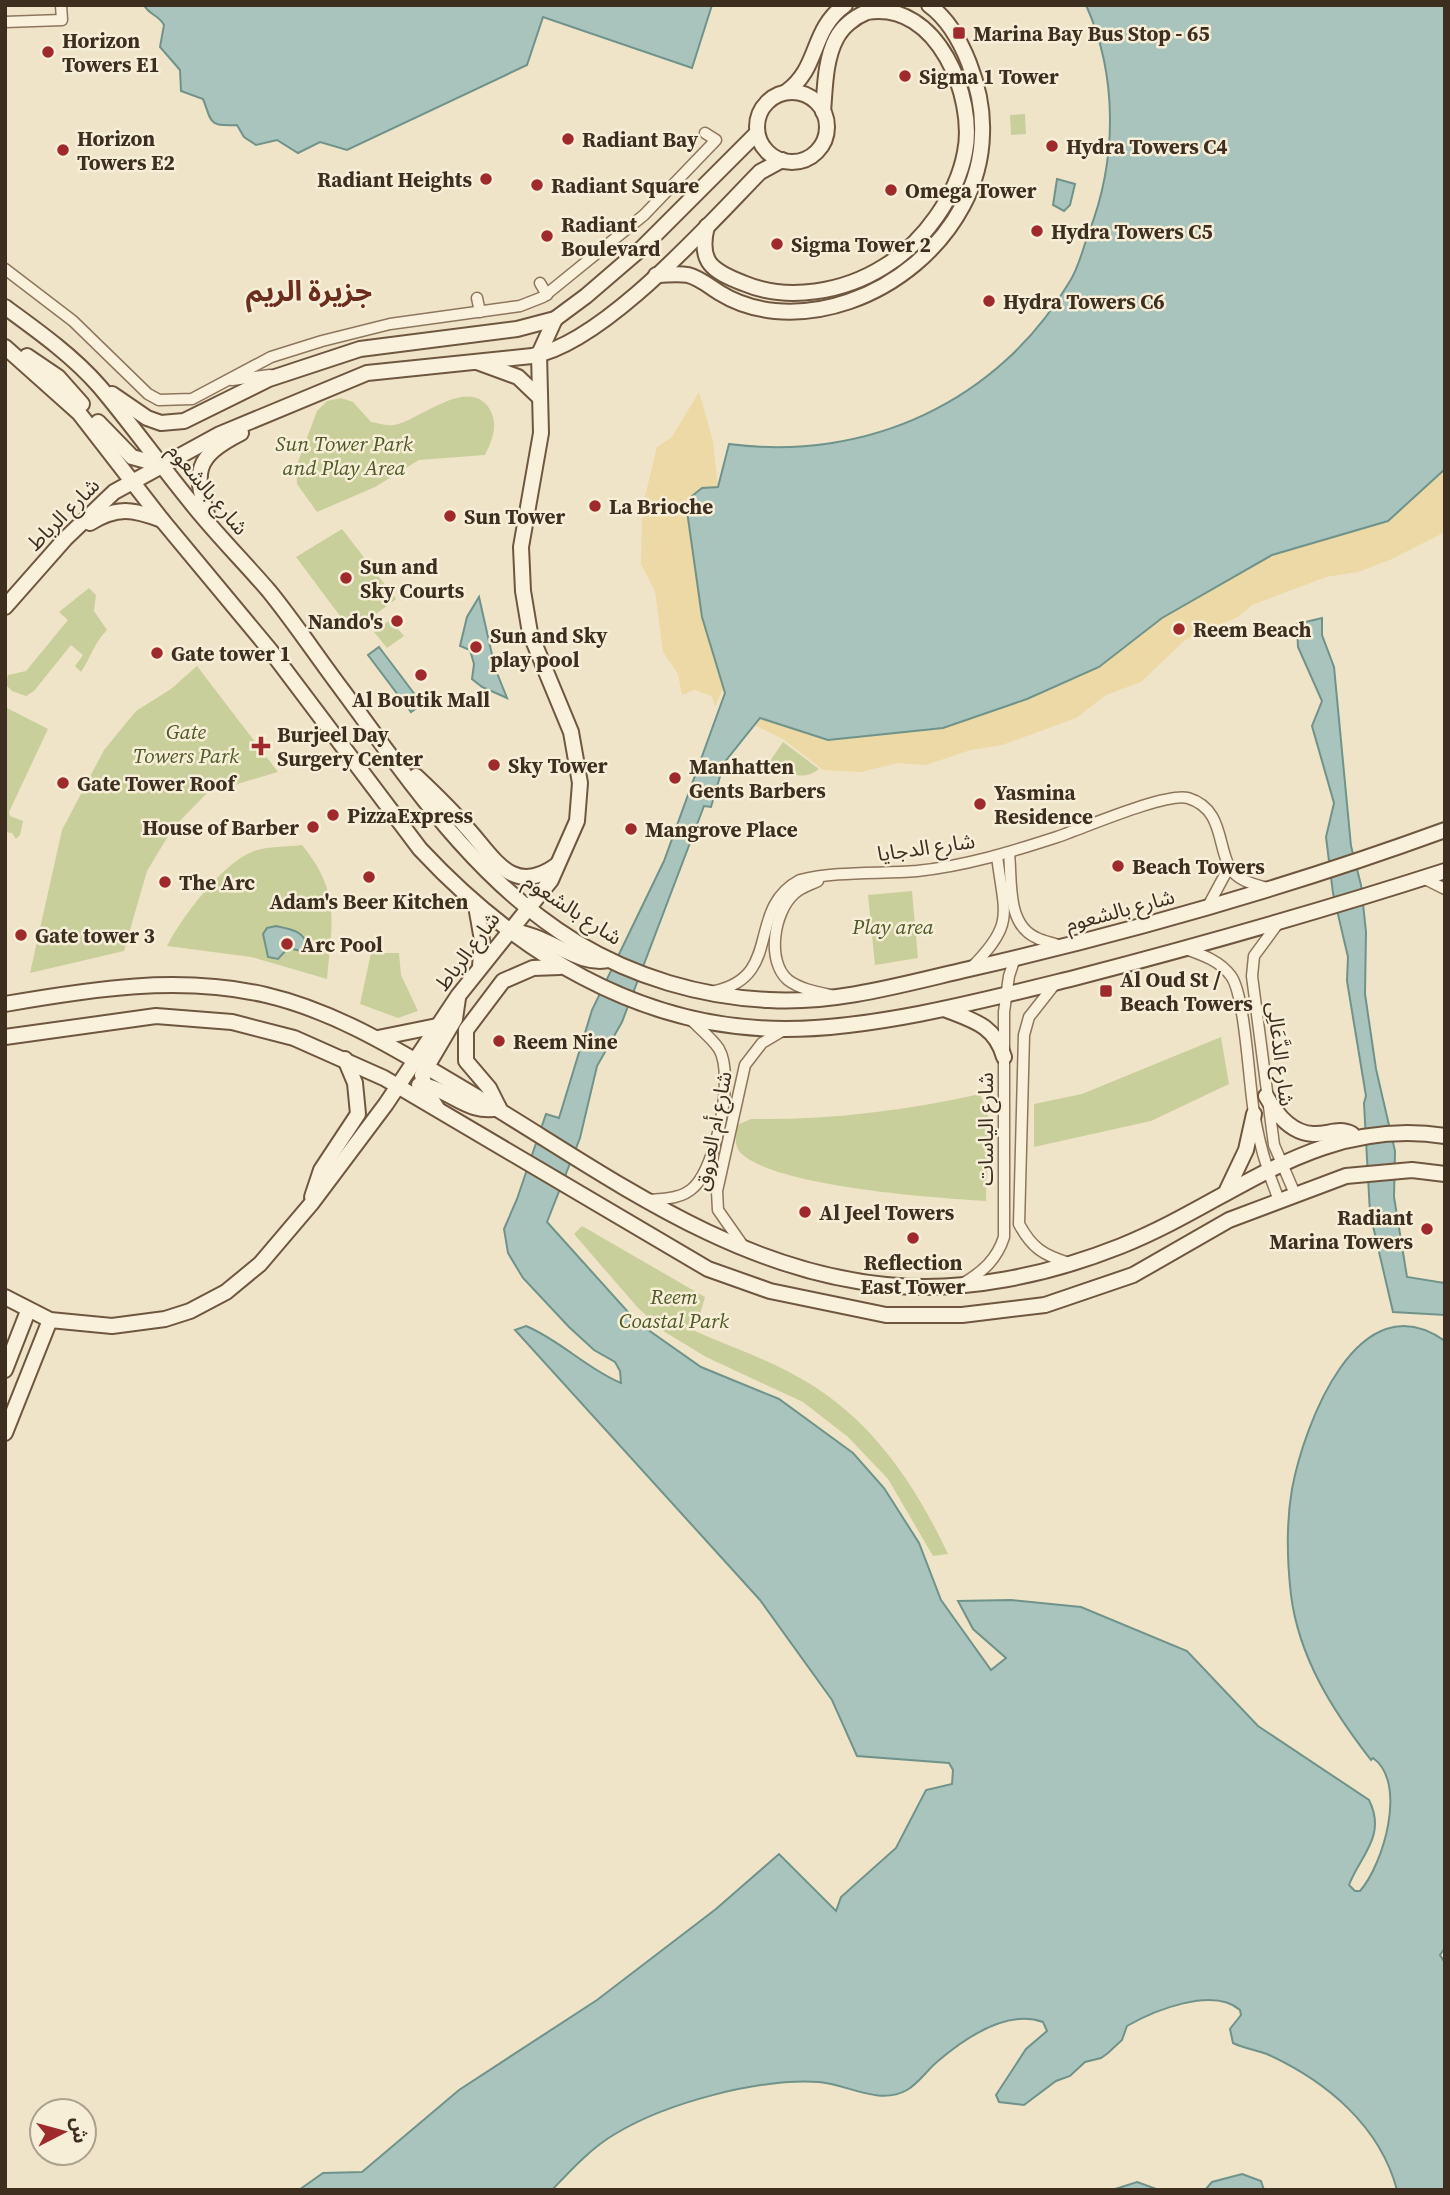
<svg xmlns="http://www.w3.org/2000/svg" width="1450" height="2195" viewBox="0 0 1450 2195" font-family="'Source Serif 4','Noto Sans Arabic',serif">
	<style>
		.green { fill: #c9cf9b }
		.sand { fill: #ecd9a5 }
		.water { fill: #a9c4bc; stroke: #6f938a; stroke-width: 2 }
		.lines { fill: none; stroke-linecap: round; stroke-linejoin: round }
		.street-casing { stroke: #8d765c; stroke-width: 13 }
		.secondary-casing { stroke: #6f573f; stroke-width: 18 }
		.street { stroke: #faf1dc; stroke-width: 10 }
		.secondary { stroke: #faf1dc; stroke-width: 14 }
		.poi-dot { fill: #9e2a2b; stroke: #f7eed8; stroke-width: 2.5 }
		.labels { text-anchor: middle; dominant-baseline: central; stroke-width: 5; stroke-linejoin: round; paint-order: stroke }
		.poi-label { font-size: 21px; font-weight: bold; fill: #3d2e20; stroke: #f7eed8; text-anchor: start }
		.park-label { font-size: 21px; font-style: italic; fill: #4d5a26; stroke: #f7eed8 }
		.street-label { font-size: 21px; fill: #3d2e20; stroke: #f7eed8 }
		.district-label { font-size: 28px; font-weight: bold; fill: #6b2e1e; stroke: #f7eed8 }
	</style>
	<rect width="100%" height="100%" fill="#f0e4c8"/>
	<g class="green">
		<path d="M1025,114L1026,134L1011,135L1010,115Z"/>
		<path d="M341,398L353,402L371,422C378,423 386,426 393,425C415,424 467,375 489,408C499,424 493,439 485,455L419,460L375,487L317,512L297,484L296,467L317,411L327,401Z"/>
		<path d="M342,529L396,599L352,632L296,557Z"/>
		<path d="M89,588L96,595L94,611L107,630C94,643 91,657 81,672L75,666L83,655L71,645L34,691L26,696L12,691L6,685L8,675L26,671L68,620L59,612Z"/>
		<path d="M390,620L404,636L387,648L374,632Z"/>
		<path d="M197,666L278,772L207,793L173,828L147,871L124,951L30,973L62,830L104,750L136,711L171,689Z"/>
		<path d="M5,707L48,729L9,812L10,816L23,821L20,835L16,839L12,833L5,832Z"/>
		<path d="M783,742L819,769C801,783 786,772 770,761Z"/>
		<path d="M302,845C341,892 332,923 327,979L251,957L167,946C182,917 222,863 254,851C267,846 288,847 302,845Z"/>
		<path d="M912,891L918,958L875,965L868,895Z"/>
		<path d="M371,953H399L401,975L418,1011L398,1018L360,1004Z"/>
		<path d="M1221,1037L1229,1084L1151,1121L1034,1147V1104L1082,1094Z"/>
		<path d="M980,1094L988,1113L986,1201C938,1198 769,1187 739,1151C734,1144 736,1133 737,1125L751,1119C829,1120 904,1111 980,1094Z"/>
		<path d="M582,1226L705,1297L695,1331C726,1345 759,1356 789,1372C866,1411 912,1478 948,1554L933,1556L888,1479L848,1437L803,1402L706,1357L665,1332L638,1308L574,1234Z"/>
	</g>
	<g class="sand">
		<path d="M699,392L713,441L718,487C699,488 693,493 687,511L702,617L724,687L715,707L712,696L694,690L682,695L678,674L663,652L655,591L641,564L642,509L657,447L672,437Z"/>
		<path d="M1445,469V532L1392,559L1358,572L1326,577L1252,605L1238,617L1185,640L1141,682L1106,695L1076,718L1002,745L971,750L926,765L898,763L861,772L823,770L783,739L754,725L760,717L828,740L943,728L972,717L1099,667L1162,618L1272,555L1388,521Z"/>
	</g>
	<g class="water">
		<path d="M144,5H712L692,68L543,17L527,65L347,150L320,142L298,153L277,140L256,145L244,137L237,125C207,127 212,121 203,99L181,91L180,70L160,47L164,25C159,15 149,15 144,5Z"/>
		<path d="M1086,5H1445V469L1388,521L1272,555L1162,618L1099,667L1027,699L943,728L828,740L760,718L724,763L711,807L704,806L622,1022L597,1066L580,1138L547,1222L637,1322L701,1367L779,1399L853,1453L884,1488L919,1543L941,1600L991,1670L1006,1658L973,1629L958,1601L1011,1600L1081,1607L1187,1651L1258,1726L1369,1800C1387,1836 1360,1856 1349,1885L1355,1891H1360C1383,1865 1408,1783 1373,1758L1371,1760C1333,1711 1299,1658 1291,1595C1287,1560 1286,1524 1292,1489C1304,1425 1358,1279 1445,1341V1948L1440,1955L1445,1963V2190H1397C1380,2126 1327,2082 1269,2055C1258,2050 1245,2049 1233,2043L1230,2029L1241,2015L1240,2010C1213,1986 1153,2011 1127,2026L1122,2040L1108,2053L1101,2058L1085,2062L1070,2076L1056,2081L1024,2105L999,2102L996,2095L1026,2049L1047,2031L1043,2022C1007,2009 964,2039 938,2061C927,2070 919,2083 907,2090C879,2106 847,2084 819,2082C759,2078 666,2103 615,2134C591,2148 571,2170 552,2190H299L323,2173L362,2172L459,2090L597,2000L716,1909L779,1854L836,1911L841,1897L896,1848L926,1790L952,1784L953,1770L949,1763L857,1756L832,1700L760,1600L515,1330L526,1326C560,1340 587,1369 621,1383L620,1371L615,1362L594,1350L569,1327L523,1278L508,1253L504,1229L517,1199L546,1114L559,1118L592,1010L664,861L725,693L702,617L687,511L692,496L702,488L718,487L729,444C867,462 999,402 1070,281C1079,267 1083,248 1089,232C1117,160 1118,76 1086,5Z"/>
		<path d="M1057,179L1075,184L1070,205L1064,211L1053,205Z"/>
		<path d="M479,597L495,668L507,698L482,687L472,679L474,664L470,650L460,646L467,617Z"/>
		<path d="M1322,618V635L1334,667L1351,846L1361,885L1366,932L1365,994L1376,1069L1395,1151L1394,1197L1407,1277L1445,1283V1315L1393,1312L1370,1213L1364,1103L1366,1096L1347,981L1348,957L1333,893L1326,837L1334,803L1312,726L1322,701L1298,647L1297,624Z"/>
		<path d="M379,647L422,704L411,712L368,655Z"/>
		<path d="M276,926C291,929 305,931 308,948L301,951L288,948L278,959L268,957L263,934L267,928Z"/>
		<path d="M1242,2174L1261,2181L1264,2190H1205L1212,2182Z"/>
		<path d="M1137,2182L1159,2190H1112Z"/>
	</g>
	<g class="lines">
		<defs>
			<g id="street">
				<path d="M5,22L62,20L61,5"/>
				<path d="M5,269L73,321L148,394L159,400L192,399L271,357L322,341L390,324L520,306L543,297L644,215L716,140L705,133"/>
				<path d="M540,283L547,295"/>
				<path d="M477,298L480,312"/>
				<path d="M232,380L270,375"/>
				<path d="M1009,853C1012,880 1006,925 1037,938C1045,942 1055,943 1063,947"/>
				<path d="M1423,878L1445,889"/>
				<path d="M818,881C810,885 801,887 794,894C774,912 766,961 788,980C800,989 816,992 830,995"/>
				<path d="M1207,908L1229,867"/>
				<path d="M1279,922L1254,956L1252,976L1274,1145L1295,1194"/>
				<path d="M1186,949C1203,955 1220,961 1231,976C1245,995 1249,1084 1254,1113C1259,1143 1267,1171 1279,1200"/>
				<path d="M971,968C1016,923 1004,914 997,856"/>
				<path d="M1055,984L1029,1017L1024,1035L1019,1224C1032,1248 1043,1255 1069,1263"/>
				<path d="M715,991C784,976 745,909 800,880C837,871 879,874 917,871C965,866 1011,852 1057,837C1084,828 1166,792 1188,798C1224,809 1217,846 1230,868C1238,881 1253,884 1267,888"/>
				<path d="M648,1200C664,1199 682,1199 694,1187C716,1166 735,1076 719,1049C712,1038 699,1028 689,1018"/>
				<path d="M744,1247L718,1210L717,1191L745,1065L762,1043L784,1030"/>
				<path d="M962,1284C983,1272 997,1259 1004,1237V1012L1009,976L1015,958"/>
			</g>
			<g id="secondary">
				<path d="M786,92C820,68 810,30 845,5"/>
				<circle cx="792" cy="127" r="35"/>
				<path d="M707,226C698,262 712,271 743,283C788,302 844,292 885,266C923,243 957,196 965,152C976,99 938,0 867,12C854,17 842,27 836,39C825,60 825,88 823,112"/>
				<path d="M656,275C666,275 678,273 688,275C700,278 710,287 720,293C736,303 756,309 775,311C875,320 980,235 982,134C984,92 963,30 929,5"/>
				<path d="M5,307C38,331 73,356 100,387C132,425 161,466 193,505C217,535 244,562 269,591C295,623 318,658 343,691C411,783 476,881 576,942C634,977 701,997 769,1000C836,1004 904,984 969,969C1130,932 1289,887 1445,830"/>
				<path d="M5,347L79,413L162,520L270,650L420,849C516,952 639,1029 785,1029C876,1029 989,999 1078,977C1201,945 1324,910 1445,871"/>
				<path d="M27,356L58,377L82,404"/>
				<path d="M477,362L518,377L540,398"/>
				<path d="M112,394L147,418L161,423L184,421L269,379L360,349L517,329L555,319L586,296L643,247L757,133"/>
				<path d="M98,422L132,457L161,465"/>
				<path d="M209,520C193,472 194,457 241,433"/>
				<path d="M90,523C117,506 133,509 162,520"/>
				<path d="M5,607L65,539L114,492L220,434L367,373L532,356C603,344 709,224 760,172L782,160"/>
				<path d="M416,776C433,792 451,809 466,827C493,856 512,898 557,865"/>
				<path d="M476,906L482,940L480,967"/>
				<path d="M510,931C548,934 577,967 609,960"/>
				<path d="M5,1004C92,989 179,975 266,995C338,1012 399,1051 462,1088C597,1167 725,1269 886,1285C965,1293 1048,1275 1121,1246C1232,1202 1315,1116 1445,1136"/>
				<path d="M944,1009C972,1020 995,1025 1004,1057"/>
				<path d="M5,1037L156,1016L232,1022L294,1038L384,1078L708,1269L770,1291L886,1315H962L1045,1305L1133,1275L1229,1220L1346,1176L1412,1170L1445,1174"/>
				<path d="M378,1038L437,1026"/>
				<path d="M419,1085C449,1087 468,1116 499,1108"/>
				<path d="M1266,1096C1276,1114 1291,1133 1313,1134C1328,1135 1338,1127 1352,1134"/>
				<path d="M437,1108L426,1091L422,1075L455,1019L458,998"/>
				<path d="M499,1108L489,1088L466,1061V1030L503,981L533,968L560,967"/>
				<path d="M1227,1190L1246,1150L1254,1114"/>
				<path d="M312,1197L321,1170L358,1114L355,1083L345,1059"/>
				<path d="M5,1297L50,1320L112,1326L165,1319L190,1311L226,1292L260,1264L311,1204L386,1104L458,996L551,880L577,821L580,783L571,732L530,633L523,591L521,547L541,433L539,354L555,319"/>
				<path d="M5,1370L28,1311"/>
				<path d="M5,1433L50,1320"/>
			</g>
		</defs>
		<use href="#street" class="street-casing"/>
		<use href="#secondary" class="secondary-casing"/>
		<use href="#street" class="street"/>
		<use href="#secondary" class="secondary"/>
	</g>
	<g class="poi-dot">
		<rect x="952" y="26" width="14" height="14" rx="3.5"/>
		<circle cx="48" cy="52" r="7"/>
		<circle cx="905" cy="76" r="7"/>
		<circle cx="568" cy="139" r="7"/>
		<circle cx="1052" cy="146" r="7"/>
		<circle cx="63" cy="150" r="7"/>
		<circle cx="486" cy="179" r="7"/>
		<circle cx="537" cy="185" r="7"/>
		<circle cx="891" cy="190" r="7"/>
		<circle cx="1037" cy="231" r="7"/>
		<circle cx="547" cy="236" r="7"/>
		<circle cx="777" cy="244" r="7"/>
		<circle cx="989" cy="301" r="7"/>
		<circle cx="595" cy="506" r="7"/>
		<circle cx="450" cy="516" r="7"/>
		<circle cx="346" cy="578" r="7"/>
		<circle cx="397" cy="621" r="7"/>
		<circle cx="1179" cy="629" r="7"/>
		<circle cx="476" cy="647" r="7"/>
		<circle cx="157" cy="653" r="7"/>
		<circle cx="421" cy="675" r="7"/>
		<path d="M257.5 735.5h7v7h7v7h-7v7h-7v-7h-7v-7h7z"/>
		<circle cx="494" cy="765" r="7"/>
		<circle cx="675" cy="778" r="7"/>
		<circle cx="63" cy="783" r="7"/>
		<circle cx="980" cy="804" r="7"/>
		<circle cx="333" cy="815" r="7"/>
		<circle cx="313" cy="827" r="7"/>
		<circle cx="631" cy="829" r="7"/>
		<circle cx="1118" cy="866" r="7"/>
		<circle cx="369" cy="877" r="7"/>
		<circle cx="165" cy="882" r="7"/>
		<circle cx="21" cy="935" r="7"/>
		<circle cx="287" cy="944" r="7"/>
		<rect x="1099" y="984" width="14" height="14" rx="3.5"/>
		<circle cx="499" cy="1041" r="7"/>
		<circle cx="805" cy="1212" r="7"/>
		<circle cx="1427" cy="1229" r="7"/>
		<circle cx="913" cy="1238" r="7"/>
	</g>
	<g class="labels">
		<g class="poi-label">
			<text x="973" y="33">Marina Bay Bus Stop - 65</text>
			<text x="62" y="40">Horizon<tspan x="62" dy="24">Towers E1</tspan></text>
			<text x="919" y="76">Sigma 1 Tower</text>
			<text x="77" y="138">Horizon<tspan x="77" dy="24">Towers E2</tspan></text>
			<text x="582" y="139">Radiant Bay</text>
			<text x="1066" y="146">Hydra Towers C4</text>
			<text x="472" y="179" text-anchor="end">Radiant Heights</text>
			<text x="551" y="185">Radiant Square</text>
			<text x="905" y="190">Omega Tower</text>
			<text x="561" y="224">Radiant<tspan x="561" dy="24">Boulevard</tspan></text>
			<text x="1051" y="231">Hydra Towers C5</text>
			<text x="791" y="244">Sigma Tower 2</text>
			<text x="1003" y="301">Hydra Towers C6</text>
			<text x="609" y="506">La Brioche</text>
			<text x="464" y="516">Sun Tower</text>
			<text x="360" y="566">Sun and<tspan x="360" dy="24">Sky Courts</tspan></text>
			<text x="383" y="621" text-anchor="end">Nando's</text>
			<text x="1193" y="629">Reem Beach</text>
			<text x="490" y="635">Sun and Sky<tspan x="490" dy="24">play pool</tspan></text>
			<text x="171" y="653">Gate tower 1</text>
			<text x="421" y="699" text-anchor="middle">Al Boutik Mall</text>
			<text x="277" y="734">Burjeel Day<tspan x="277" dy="24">Surgery Center</tspan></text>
			<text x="508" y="765">Sky Tower</text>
			<text x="689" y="766">Manhatten<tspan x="689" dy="24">Gents Barbers</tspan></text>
			<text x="77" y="783">Gate Tower Roof</text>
			<text x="994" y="792">Yasmina<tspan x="994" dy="24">Residence</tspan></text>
			<text x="347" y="815">PizzaExpress</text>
			<text x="299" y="827" text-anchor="end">House of Barber</text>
			<text x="645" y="829">Mangrove Place</text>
			<text x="1132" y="866">Beach Towers</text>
			<text x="179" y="882">The Arc</text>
			<text x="369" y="901" text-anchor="middle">Adam's Beer Kitchen</text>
			<text x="35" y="935">Gate tower 3</text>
			<text x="301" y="944">Arc Pool</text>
			<text x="1120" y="979">Al Oud St /<tspan x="1120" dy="24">Beach Towers</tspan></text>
			<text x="513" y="1041">Reem Nine</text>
			<text x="819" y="1212">Al Jeel Towers</text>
			<text x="1413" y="1217" text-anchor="end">Radiant<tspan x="1413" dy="24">Marina Towers</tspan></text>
			<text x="913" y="1262" text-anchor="middle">Reflection<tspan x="913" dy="24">East Tower</tspan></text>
		</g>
		<g class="park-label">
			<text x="344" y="443">Sun Tower Park<tspan x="344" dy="24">and Play Area</tspan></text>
			<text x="186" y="731">Gate<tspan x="186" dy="24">Towers Park</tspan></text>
			<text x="893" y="926">Play area</text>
			<text x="674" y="1296">Reem<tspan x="674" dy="24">Coastal Park</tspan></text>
		</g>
		<g class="street-label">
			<text transform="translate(208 489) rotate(50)">شارع بالشعوم</text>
			<text transform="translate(63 514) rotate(-45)">شارع الرباط</text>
			<text transform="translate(926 847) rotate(-8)">شارع الدجايا</text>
			<text transform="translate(573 909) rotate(33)">شارع بالشعوم</text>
			<text transform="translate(1120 910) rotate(-15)">شارع بالشعوم</text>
			<text transform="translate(467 951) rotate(-53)">شارع الرباط</text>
			<text transform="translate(1281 1054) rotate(83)">شارع الدَّعَالِى</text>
			<text transform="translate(985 1129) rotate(-90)">شارع الياسات</text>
			<text transform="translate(713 1131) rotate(-79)">شارع أم العروق</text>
		</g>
		<g class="district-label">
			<text x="309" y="291">جزيرة الريم</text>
		</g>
	</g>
	<rect width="1450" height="2195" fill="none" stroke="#3d2e20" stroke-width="14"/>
	<g transform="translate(63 2132) rotate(84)"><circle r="33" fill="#f7eed8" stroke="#ada18e" stroke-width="2"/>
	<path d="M0-5L12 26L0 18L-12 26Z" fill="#9e2a2b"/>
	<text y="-10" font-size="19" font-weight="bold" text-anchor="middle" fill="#3d2e20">ش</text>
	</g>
</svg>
